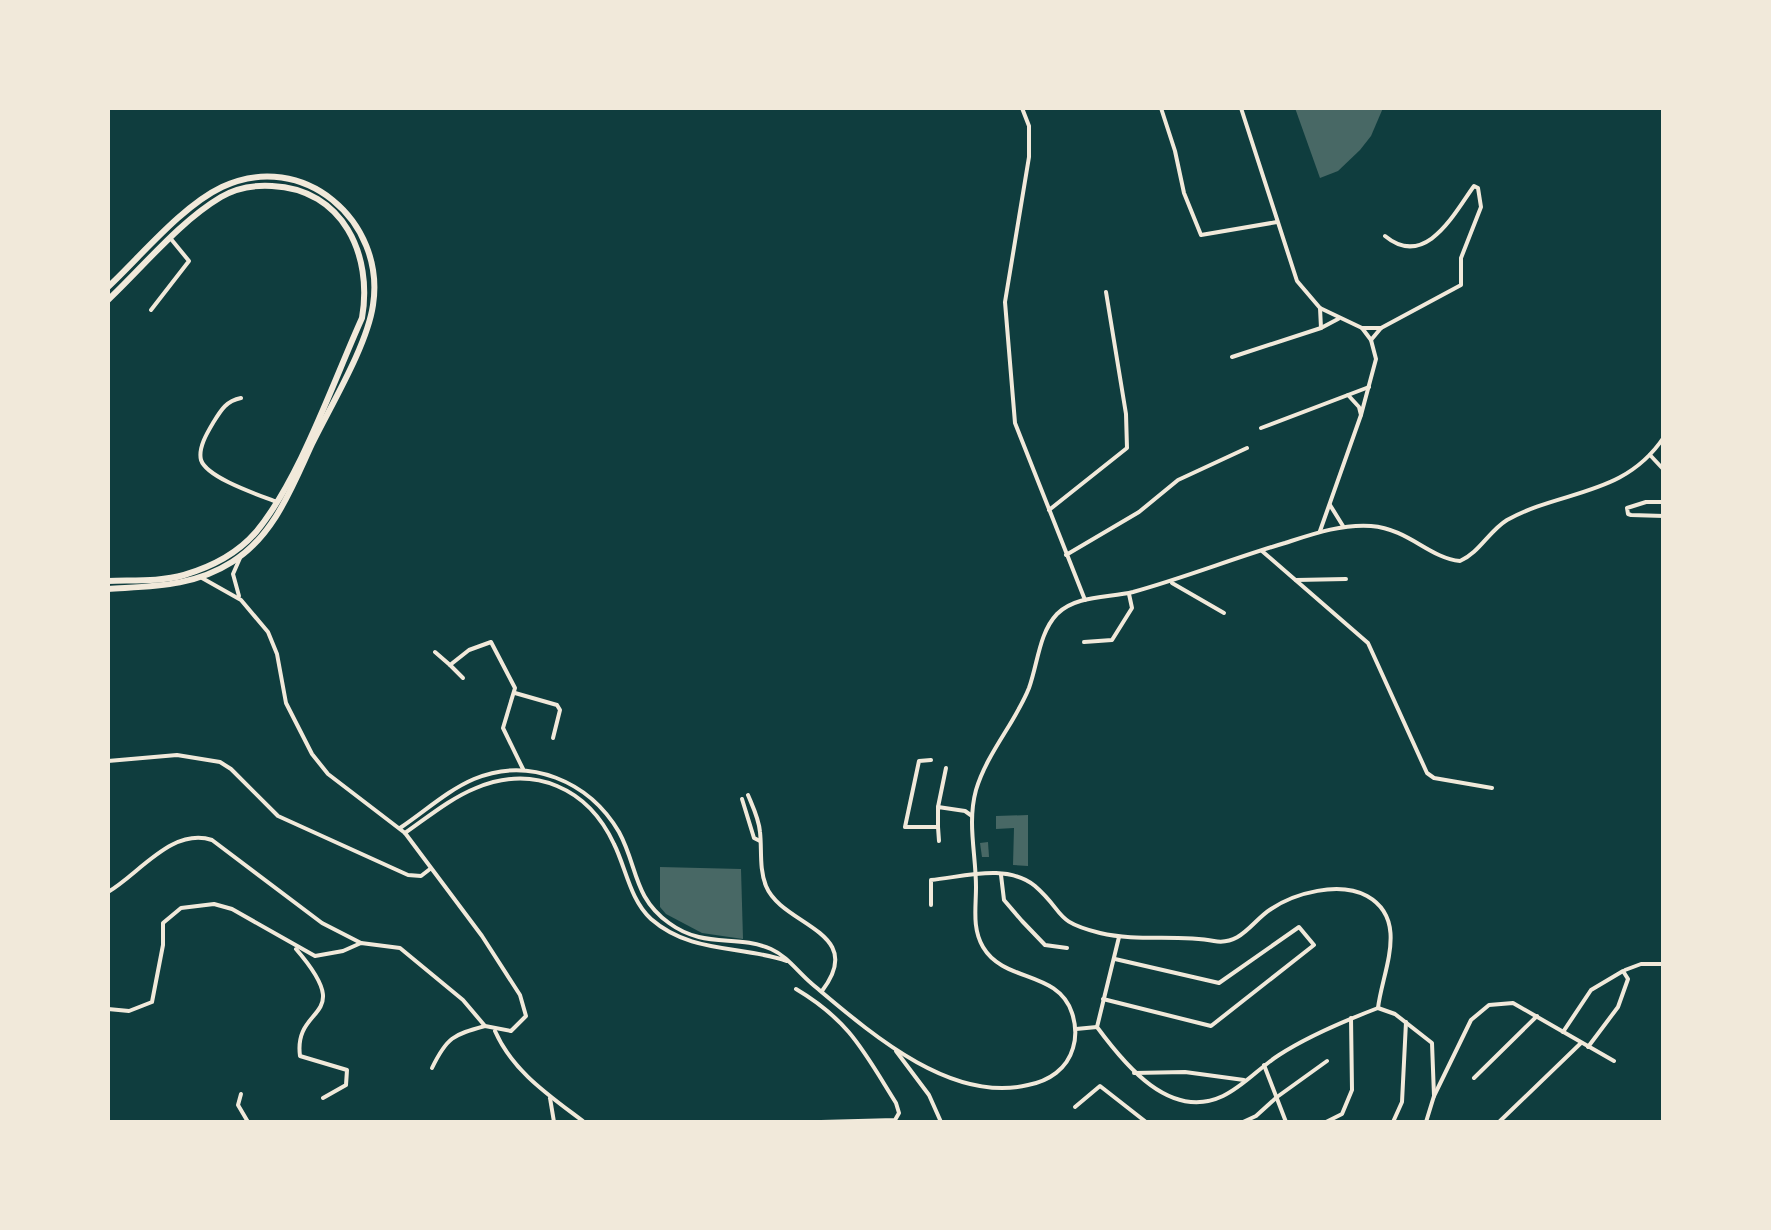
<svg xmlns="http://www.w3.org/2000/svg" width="1771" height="1230" viewBox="0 0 1771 1230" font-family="Figtree,sans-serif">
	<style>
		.building { fill: #486865 }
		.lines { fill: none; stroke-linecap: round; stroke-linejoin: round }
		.minor { stroke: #f1e9da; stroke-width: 4 }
		.primary { stroke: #f1e9da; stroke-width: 6 }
	</style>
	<rect width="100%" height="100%" fill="#0f3d3e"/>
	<g class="building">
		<path d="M1295,108H1383L1371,136L1360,150L1338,171L1320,178Z"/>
		<path d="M1028,815V866L1013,865L1014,828L996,829V816Z"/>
		<path d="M988,842L989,857H982L980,843Z"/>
		<path d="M660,867L741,869L743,939L702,933L666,914L660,907Z"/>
	</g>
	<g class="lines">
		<g class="minor">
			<path d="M1022,108L1029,126V157L1005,302L1015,423L1085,600"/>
			<path d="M1161,108L1175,151L1184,193L1201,235L1277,222"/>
			<path d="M1241,108L1297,281L1320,308L1362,328L1371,340L1376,359L1361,415L1320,531"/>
			<path d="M1320,308L1321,328"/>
			<path d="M151,310L189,261L171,239"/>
			<path d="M1362,328H1381"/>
			<path d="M1371,340L1381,328L1461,285V258L1481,207L1478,188L1474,186C1455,212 1426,270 1385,236"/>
			<path d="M1232,357L1321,328L1338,319"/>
			<path d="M1348,395L1359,407L1361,415"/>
			<path d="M241,398C226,401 221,410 213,423C207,433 198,448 201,460C207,478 259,495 277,502"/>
			<path d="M1261,428L1369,387"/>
			<path d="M1650,455L1664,470"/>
			<path d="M1664,502H1646L1627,508L1628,514L1631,515L1664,516"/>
			<path d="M1330,505L1343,526"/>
			<path d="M1049,510L1127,448L1126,414L1106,292"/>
			<path d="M1262,551L1368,643L1427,773L1434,778L1492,788"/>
			<path d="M1066,555L1139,512L1178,480L1247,448"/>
			<path d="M1296,580L1346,579"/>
			<path d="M1172,583L1224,613"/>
			<path d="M239,596L233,574L240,558"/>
			<path d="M1084,642L1112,640L1132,608L1129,594"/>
			<path d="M435,652L450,665L469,650L491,642L515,688L503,728L523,769"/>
			<path d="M450,665L463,678"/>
			<path d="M515,693L557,705L560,710L553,738"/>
			<path d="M931,760L919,761L905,827H938V807L965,811L972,816"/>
			<path d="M108,761L177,755L220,762L231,769L278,816L408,875L421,876L430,869"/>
			<path d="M748,795C753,807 759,819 760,832C762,849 759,869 766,886C782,926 868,931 822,991"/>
			<path d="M742,799L754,838L760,841"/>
			<path d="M938,807L946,768"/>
			<path d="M938,827L939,841"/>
			<path d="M400,828C424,812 448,790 474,779C529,756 589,781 619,832C638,867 633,897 669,923C704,949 736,934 771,949C787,956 798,972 811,983C867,1030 949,1104 1028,1085C1049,1081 1067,1069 1073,1048C1077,1035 1076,1025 1072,1013C1058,970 1004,983 983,947C972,928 976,908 976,887C976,854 967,823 976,790C987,753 1015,723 1029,688C1038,663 1039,633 1057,614C1076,595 1109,598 1133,592C1184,578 1234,558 1285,543C1313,534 1341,524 1371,526C1409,529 1429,558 1460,561C1479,553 1489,531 1507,520C1563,489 1624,497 1664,437"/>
			<path d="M405,833C428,817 451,798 476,788C534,764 588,788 614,844C626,868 630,900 651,919C691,954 740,945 787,961"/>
			<path d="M1001,875L1004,900L1022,921L1045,945L1067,948"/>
			<path d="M108,892C139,874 172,827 212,840L322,923L361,943"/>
			<path d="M931,905V880C963,877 1007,863 1035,886C1066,913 1052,921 1100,933C1138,942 1177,934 1214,941C1241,946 1252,921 1271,909C1295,893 1339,881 1367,896C1410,920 1382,972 1378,1008"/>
			<path d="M1119,937L1097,1027C1125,1065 1170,1121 1223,1096C1244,1086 1260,1067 1279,1055C1310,1035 1344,1021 1378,1008L1395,1014L1432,1043L1434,1096L1426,1122"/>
			<path d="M296,949C358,1021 293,1003 300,1056L347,1070L346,1085L323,1098"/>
			<path d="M1625,970L1641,964H1664"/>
			<path d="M796,989C850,1021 864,1052 896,1103L899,1113L895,1120L821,1122"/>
			<path d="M1103,999L1211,1026L1314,945L1299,927L1219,983L1115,959"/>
			<path d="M108,1009L129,1011L152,1002L163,945V923L181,908L214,904L232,909L315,956L343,951L361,943L400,948L463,1000L485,1026L511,1031L526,1016L520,995L482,936L405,833L328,774L312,754L286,703L277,654L268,632L241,600L202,578"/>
			<path d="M1076,1029L1097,1027"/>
			<path d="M495,1031C513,1072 550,1096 584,1122"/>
			<path d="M1563,1032L1591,990L1623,971L1628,979L1618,1007L1588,1047"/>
			<path d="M896,1051L929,1095L941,1122"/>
			<path d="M1264,1065L1286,1122"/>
			<path d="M432,1068C447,1037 453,1035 485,1026"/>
			<path d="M1134,1073L1185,1072L1244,1080"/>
			<path d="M1474,1078L1537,1016"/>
			<path d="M241,1094L238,1105L248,1122"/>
			<path d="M1434,1096L1471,1020L1489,1005L1513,1003L1614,1061"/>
			<path d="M550,1098L554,1122"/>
			<path d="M1075,1107L1100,1086L1146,1122"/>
			<path d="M1243,1122L1256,1116L1277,1097L1327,1061"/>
			<path d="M1326,1122L1342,1114L1352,1090L1351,1018"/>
			<path d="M1393,1122L1402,1102L1406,1022"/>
			<path d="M1499,1122L1581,1043"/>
		</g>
		<g class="primary">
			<path d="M108,287C141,256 182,206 222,187C303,149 386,221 373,305C367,346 331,405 312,444C292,487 274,536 232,562C193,587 152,586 108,589"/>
			<path d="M108,300C144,266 179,222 221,197C236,188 255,185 272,186C343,189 373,255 362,318C333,382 300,479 256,532C238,553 211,567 184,575C160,582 132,580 108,581"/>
		</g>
	</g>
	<rect width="1771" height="1230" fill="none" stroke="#f1e9da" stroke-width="220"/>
</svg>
